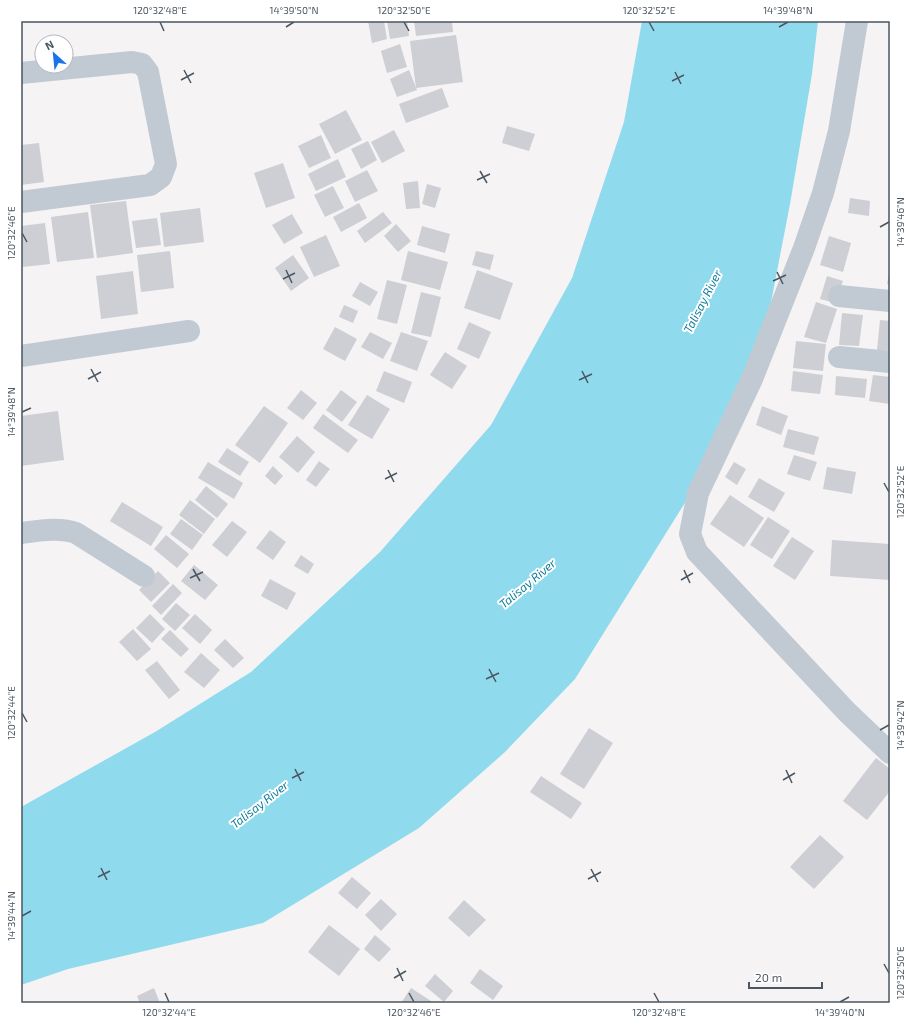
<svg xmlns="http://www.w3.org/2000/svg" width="911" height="1024" viewBox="0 0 911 1024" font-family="'Exo 2',sans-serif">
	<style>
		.water { fill: #90daee }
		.building { fill: #cdcfd5 }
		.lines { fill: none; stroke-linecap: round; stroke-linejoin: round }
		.minor { stroke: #c1cad2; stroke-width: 22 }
		.ticks { fill: none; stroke: #4a5661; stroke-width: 1.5 }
		.labels { text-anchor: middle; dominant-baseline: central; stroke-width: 4; stroke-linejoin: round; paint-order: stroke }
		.water-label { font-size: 12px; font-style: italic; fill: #0c7c9b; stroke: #fff }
		.neatline { fill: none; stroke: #4a5661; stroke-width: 1.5 }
		.ticks-label { font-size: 10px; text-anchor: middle; fill: #4a5661 }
	</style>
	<rect width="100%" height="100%" fill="#f5f3f3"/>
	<path class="water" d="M642,21H818L812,74L790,204L767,323L696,485L575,679L505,752L419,828L263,923L68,969L21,985V807L155,732L251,672L380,552L491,425L572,278L624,122Z"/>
	<g class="building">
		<path d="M368,21H384L387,39L372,43Z"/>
		<path d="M387,21H407L409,36L390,39Z"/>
		<path d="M414,21H452L453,32L416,36Z"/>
		<path d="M456,35L463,82L416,88L410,41Z"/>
		<path d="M400,44L407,67L387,73L381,51Z"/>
		<path d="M409,70L417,90L397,97L390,79Z"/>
		<path d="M442,88L449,107L406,123L399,104Z"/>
		<path d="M346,110L362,140L335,154L319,124Z"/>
		<path d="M507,126L535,134L529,151L502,143Z"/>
		<path d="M394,130L405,151L382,163L371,142Z"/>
		<path d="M321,135L331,158L309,168L298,146Z"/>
		<path d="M368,141L377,160L361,169L351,149Z"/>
		<path d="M39,143L44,182L21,185V145Z"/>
		<path d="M338,159L346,177L316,191L308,174Z"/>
		<path d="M283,163L295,198L266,208L254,173Z"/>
		<path d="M367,170L378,191L355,202L345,181Z"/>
		<path d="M418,181L420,208L406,209L403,183Z"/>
		<path d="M427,184L441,188L435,208L422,204Z"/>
		<path d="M333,186L344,208L325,217L314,195Z"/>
		<path d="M850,198L870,201L869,216L848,213Z"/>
		<path d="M126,201L133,253L97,258L90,205Z"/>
		<path d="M359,203L367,218L341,232L333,217Z"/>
		<path d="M200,208L204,242L164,247L160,213Z"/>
		<path d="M88,212L94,258L57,262L51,217Z"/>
		<path d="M383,212L392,223L365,243L357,231Z"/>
		<path d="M292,214L303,233L284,244L272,225Z"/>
		<path d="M157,218L161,245L136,248L132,221Z"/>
		<path d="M45,223L50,264L23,267L21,254V226Z"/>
		<path d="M396,224L411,241L398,252L384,236Z"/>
		<path d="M422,226L450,234L445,253L417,245Z"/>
		<path d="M326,235L340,266L314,277L300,247Z"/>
		<path d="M829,236L851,243L843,272L820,265Z"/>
		<path d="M170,251L174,288L141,292L137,255Z"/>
		<path d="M408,251L448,262L440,290L401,280Z"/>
		<path d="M476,251L494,255L490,270L472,265Z"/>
		<path d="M293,255L309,278L291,291L275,268Z"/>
		<path d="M477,270L513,283L500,320L464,308Z"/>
		<path d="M133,271L138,314L101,319L96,276Z"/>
		<path d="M889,274H890V284H887Z"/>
		<path d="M827,276L843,281L835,303L820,299Z"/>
		<path d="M387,280L407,285L397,324L377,319Z"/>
		<path d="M360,282L378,292L370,306L352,296Z"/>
		<path d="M421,292L441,297L431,337L411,333Z"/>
		<path d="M816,302L837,309L826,343L804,337Z"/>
		<path d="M344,305L358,311L353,323L339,317Z"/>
		<path d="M842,313L863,315L859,346L839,345Z"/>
		<path d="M880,320L890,321V351L877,350Z"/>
		<path d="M469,322L491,332L479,359L457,349Z"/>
		<path d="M335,327L357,339L345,361L323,349Z"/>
		<path d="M370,332L392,343L383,359L361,347Z"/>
		<path d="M401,332L428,341L417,371L390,361Z"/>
		<path d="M796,341L826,344L823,371L793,368Z"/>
		<path d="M445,352L467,366L452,389L430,375Z"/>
		<path d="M384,371L412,382L404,403L376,391Z"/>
		<path d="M793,371L823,375L820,394L791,391Z"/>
		<path d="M873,375L890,377V404L869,401Z"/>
		<path d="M836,376L867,379L865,398L835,395Z"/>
		<path d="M301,390L317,403L303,420L287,408Z"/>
		<path d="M341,390L357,402L342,422L326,410Z"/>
		<path d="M367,395L390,409L372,439L348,425Z"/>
		<path d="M264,406L288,423L260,463L235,445Z"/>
		<path d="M762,406L788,416L781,435L756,425Z"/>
		<path d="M58,411L64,460L21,466V416Z"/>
		<path d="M323,414L358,440L348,453L313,428Z"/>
		<path d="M788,429L819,437L814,455L783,447Z"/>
		<path d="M297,436L315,452L298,473L279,457Z"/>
		<path d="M227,448L249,462L240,476L218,462Z"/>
		<path d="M794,455L817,462L810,481L787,474Z"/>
		<path d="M319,461L330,469L316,487L306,480Z"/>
		<path d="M208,462L243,483L234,499L198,478Z"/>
		<path d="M734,462L746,469L737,485L725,477Z"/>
		<path d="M273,466L283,476L275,485L265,476Z"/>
		<path d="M827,467L856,472L852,494L823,489Z"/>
		<path d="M759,478L785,493L774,512L748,497Z"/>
		<path d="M206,486L228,504L217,518L195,500Z"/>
		<path d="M730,495L764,518L744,547L710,524Z"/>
		<path d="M190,500L215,519L204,534L179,515Z"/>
		<path d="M122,502L163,527L151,546L110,521Z"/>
		<path d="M768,517L790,531L772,559L750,545Z"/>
		<path d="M181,519L203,535L192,550L170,534Z"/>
		<path d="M232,521L247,532L227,557L212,545Z"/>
		<path d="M270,530L286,542L273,560L256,548Z"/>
		<path d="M166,535L189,554L177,568L154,549Z"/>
		<path d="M792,537L814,551L795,580L773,566Z"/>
		<path d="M832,540L890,544V580L830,576Z"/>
		<path d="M301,555L314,564L308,574L294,566Z"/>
		<path d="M194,565L218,585L205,600L181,581Z"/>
		<path d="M158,571L170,583L151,602L139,590Z"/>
		<path d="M270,579L296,593L287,610L261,596Z"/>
		<path d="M173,584L182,593L161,615L152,606Z"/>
		<path d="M176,603L190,615L175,631L162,619Z"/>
		<path d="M150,614L165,629L152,643L136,628Z"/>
		<path d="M195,614L212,630L200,644L182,628Z"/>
		<path d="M133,629L151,649L137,661L119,642Z"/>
		<path d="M170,630L189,649L181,657L161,639Z"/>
		<path d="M225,639L244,658L233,668L214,650Z"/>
		<path d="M201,653L220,670L204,688L184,672Z"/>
		<path d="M157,661L180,690L169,699L145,670Z"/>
		<path d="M589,728L613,743L584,789L560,774Z"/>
		<path d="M876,758L890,769V791L867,820L843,801Z"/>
		<path d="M541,776L582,803L571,819L530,792Z"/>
		<path d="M820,835L844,857L814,889L790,867Z"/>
		<path d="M352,877L371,893L357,909L338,893Z"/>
		<path d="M381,899L397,914L381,931L365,915Z"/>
		<path d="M464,900L486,920L469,937L448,918Z"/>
		<path d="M329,925L360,949L339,976L308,952Z"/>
		<path d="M375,935L391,949L379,962L364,949Z"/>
		<path d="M480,969L503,986L493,1000L470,983Z"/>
		<path d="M435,974L453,991L444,1002L425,986Z"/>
		<path d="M154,988L160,1003H140L137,996Z"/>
		<path d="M411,988L434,1003H401Z"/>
	</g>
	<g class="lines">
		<g class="minor">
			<path d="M857,21L839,131L823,193L804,248L752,379L698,493L690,534L697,552L847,712L890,753"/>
			<path d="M21,73L132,62L142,64L148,72L166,164L161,177L150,185L21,202"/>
			<path d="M839,296L890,301"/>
			<path d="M21,356L189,331"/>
			<path d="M839,357L890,362"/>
			<path d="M21,533C38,531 59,527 76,533L144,576"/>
		</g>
	</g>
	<path class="ticks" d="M160,22L164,31M404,22L409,31M649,22L654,31M286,27L294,22M779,27L788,22M184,70L191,83M675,72L681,84M181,80L194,73M672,81L684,75M480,171L487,183M477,180L490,174M880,227L889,222M22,233L27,242M286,270L292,283M777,272L783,284M283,279L295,273M773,281L786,275M91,369L98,382M582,371L588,383M88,379L101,372M579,380L592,374M22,412L31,408M388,470L394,482M385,479L397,473M884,483L889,492M193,569L200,581M684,570L690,583M190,578L203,572M681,580L693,573M489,669L496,682M486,679L499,673M22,713L27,722M880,730L889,725M295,769L301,781M786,770L792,783M292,778L304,772M783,780L795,773M101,868L107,880M591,869L598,882M98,877L110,871M588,879L601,872M22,916L31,911M884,964L889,973M397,968L403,981M394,978L406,971M165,993L169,1002M409,993L414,1002M654,993L659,1002M840,1002L849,997"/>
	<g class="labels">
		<g class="water-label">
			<text transform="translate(702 301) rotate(-63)">Talisay River</text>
			<text transform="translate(527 583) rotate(-40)">Talisay River</text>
			<text transform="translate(259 804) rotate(-38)">Talisay River</text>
		</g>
	</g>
	<rect width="911" height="1024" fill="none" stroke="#ffffff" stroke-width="44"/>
	<g transform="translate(54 54) rotate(333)"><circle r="19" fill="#ffffff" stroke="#b7bbc0"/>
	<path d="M0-3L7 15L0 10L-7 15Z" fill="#1a73e8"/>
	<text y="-6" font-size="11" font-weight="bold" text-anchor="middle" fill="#4a5661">N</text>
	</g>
	<path d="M749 982v6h73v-6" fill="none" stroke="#4a5661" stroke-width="2"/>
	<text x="755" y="982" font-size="12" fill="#4a5661" stroke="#ffffff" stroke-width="3" paint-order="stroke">20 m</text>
	<rect x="22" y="22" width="867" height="980" class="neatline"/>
	<g class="ticks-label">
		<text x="160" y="14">120°32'48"E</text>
		<text x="294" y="14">14°39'50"N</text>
		<text x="404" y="14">120°32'50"E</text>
		<text x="649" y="14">120°32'52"E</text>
		<text x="788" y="14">14°39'48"N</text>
		<text transform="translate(900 222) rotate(-90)" y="4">14°39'46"N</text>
		<text transform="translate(11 233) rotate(-90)" y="4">120°32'46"E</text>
		<text transform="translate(11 412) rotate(-90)" y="4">14°39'48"N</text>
		<text transform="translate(900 492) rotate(-90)" y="4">120°32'52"E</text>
		<text transform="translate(11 713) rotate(-90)" y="4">120°32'44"E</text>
		<text transform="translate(900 725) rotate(-90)" y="4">14°39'42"N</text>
		<text transform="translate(11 916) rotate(-90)" y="4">14°39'44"N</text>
		<text transform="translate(900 973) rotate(-90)" y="4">120°32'50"E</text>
		<text x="169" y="1016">120°32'44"E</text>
		<text x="414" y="1016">120°32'46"E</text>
		<text x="659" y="1016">120°32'48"E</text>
		<text x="840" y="1016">14°39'40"N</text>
	</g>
</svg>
